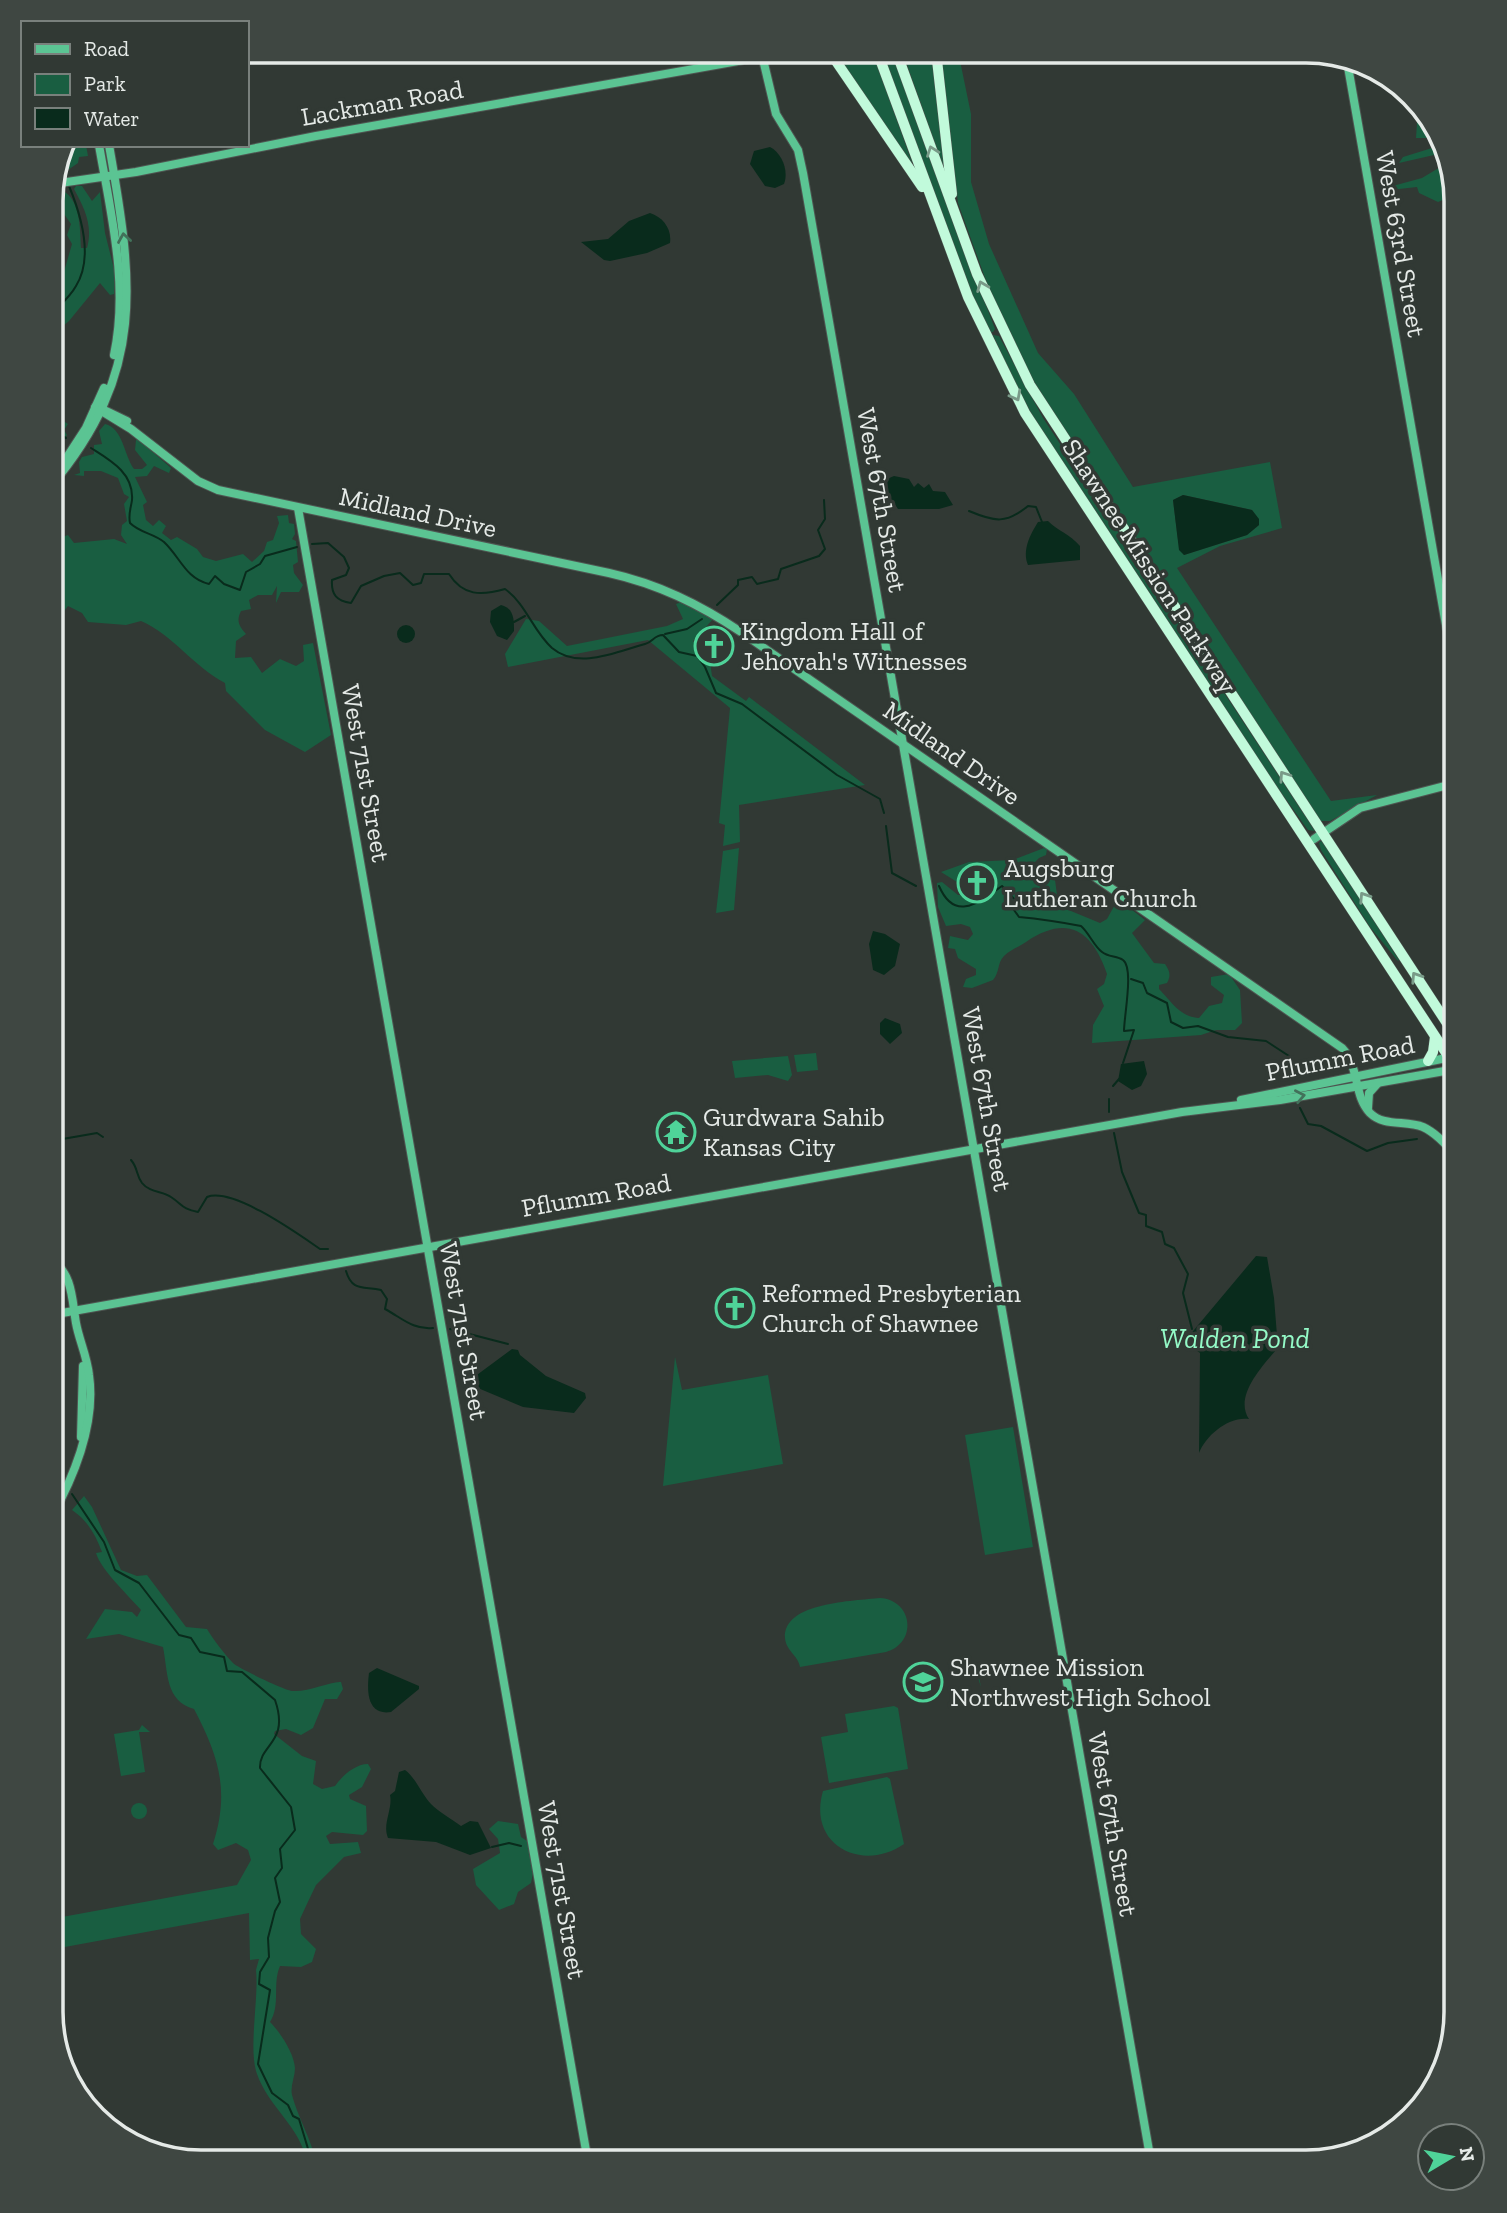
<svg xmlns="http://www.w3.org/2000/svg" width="1507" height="2213" viewBox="0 0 1507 2213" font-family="'Zilla Slab',serif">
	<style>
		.green { fill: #195e41; fill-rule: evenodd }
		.water { fill: #092b1c }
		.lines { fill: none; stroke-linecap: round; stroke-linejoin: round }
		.stream { stroke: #092b1c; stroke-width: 2 }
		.secondary-casing { stroke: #4e5551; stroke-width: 10 }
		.highway-casing { stroke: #4e5551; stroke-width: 11 }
		.secondary { stroke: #5bc493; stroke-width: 8 }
		.highway { stroke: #c1fadb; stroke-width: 10 }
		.oneway { stroke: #799a88 }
		.oneway2 { stroke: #42715a }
		.labels { text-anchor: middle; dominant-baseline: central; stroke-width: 7; stroke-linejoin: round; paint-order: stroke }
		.street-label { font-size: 26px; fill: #e5eae7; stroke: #313934 }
		.poi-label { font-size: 26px; fill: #e5eae7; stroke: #313934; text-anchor: start }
		.water-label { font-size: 28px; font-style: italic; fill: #94fac7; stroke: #313934 }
		.rim { fill: none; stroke: #e5eae7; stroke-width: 3.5 }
	</style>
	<rect width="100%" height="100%" fill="#313934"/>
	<g class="green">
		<path d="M842,51H872L913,165L843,64Z"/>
		<path d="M882,51H891L995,329L993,332H990L974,303Z"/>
		<path d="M902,51H934L946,165L943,166Z"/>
		<path d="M939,51H958L971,114V182L989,244L1038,353L1074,394L1133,487L1270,462L1282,528L1220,546L1177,568L1331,801L1377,795L1330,821H1320L1046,404L1018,355L988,286L958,203ZM1183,495L1252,510L1259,520V525L1247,535L1184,555L1178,540L1173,500Z"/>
		<path d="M1418,108L1436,126L1456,207L1452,196L1438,202L1419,193L1417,187L1390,190L1389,187L1422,178L1442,166L1440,156L1434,155L1399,163L1403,157L1432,148V138H1416Z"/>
		<path d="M62,145H86L88,156L79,157L78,163L68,170L59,158Z"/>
		<path d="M76,186H82L92,201L100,192L105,233L115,273L114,294L110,295L100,283L69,321L51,336V291L59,289L72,244L67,235L71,224L62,211L63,206L57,204L60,198L56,192L58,189C81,195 80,229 81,248H87C93,226 85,209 74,189Z"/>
		<path d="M993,335L999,336L1043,418L1315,831L1308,830L1260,763L1036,423L1019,393Z"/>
		<path d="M51,413L55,421L59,418L68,424L64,430L67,435L53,452Z"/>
		<path d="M105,424C123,428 124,455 134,469H142L147,465L135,450L136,440H139L171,468L169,473L154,466L147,476L135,477L147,502L143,505L146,520L153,526L159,520L166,526L162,533L171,540L177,537L197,549L203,557L216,561L243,554L252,562L264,551L267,542L273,540L279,523L277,516L288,515L289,523L294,524L295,534L292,539L296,541L298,562L293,565L294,573L303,585L299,592H281L276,603L277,586L272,595H258L249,600L251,609L241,611C236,621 239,626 246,634L236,641L235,658L251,657L262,673L280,659L296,666L304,661L303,645L313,643L331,735L305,752L265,730L226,691L225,683C194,667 173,635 141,621L126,625L88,622L82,613L68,606L58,619L51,617V541L68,535L74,543L114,539L127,544L121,535L122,525L127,521L124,504L129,497L124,494L118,478L101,471H84V476L74,475L80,473L79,462L82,457L94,454V445L102,444L99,431Z"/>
		<path d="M684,601L714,618L693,641L710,662L712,676L746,701L749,697L865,785L739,805L740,842L723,846L725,825L719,823L730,708L648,640L508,667L505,654L526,619L539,621L567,646L667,626L683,619L676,604Z"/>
		<path d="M1322,840L1399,960L1398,961L1370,927L1321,850L1319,843Z"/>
		<path d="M739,848L734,910L716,913L723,851Z"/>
		<path d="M1044,848L1047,849L1046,855L1039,858L1019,878H1027L1047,868L1054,872L1057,895L1048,894L1045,897L1054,904L1100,923L1107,919L1118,899L1145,920L1132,933L1154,963L1165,964C1170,971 1171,976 1167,983L1159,985V989C1171,1001 1180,1017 1199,1018L1209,1006L1222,1003L1224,995L1211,985V977L1229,974L1240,990L1242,1023L1235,1030H1216L1201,1035L1092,1043L1093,1025L1104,1006L1097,989L1104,984L1107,974C1092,930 1067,914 1026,942C1019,947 1011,949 1004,956C997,963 1000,972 993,980L972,988L963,987L966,979L976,975V969L958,958L955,949L948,948L950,936L968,940L973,934L970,927L961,924L946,926L938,907L937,883L942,882L958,895L983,894L987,891L986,881L981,874L970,873L967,880L957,882L941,872L969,862L1013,860Z"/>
		<path d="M816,1053L818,1070L797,1072L794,1055Z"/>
		<path d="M788,1056L792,1075L788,1081L768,1075L735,1078L732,1061Z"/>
		<path d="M675,1357L682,1390L768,1375L783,1464L663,1486Z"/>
		<path d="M1013,1427L1033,1547L985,1555L965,1435Z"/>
		<path d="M84,1496L92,1507L121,1570L137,1576L147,1575L186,1627L207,1629C215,1642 223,1652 233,1663C238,1668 286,1691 293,1691C309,1692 331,1681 341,1682L343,1689L337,1699H325L313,1728L301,1735L286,1729L275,1731L274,1734L302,1756L316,1761L313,1784L322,1789L335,1786C342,1776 355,1764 368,1764L371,1769L362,1787L349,1795L350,1799L366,1806L367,1831L363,1835L332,1832L326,1836L330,1844L358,1842L361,1853L344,1857L316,1885L306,1906L300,1919L301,1934L316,1949L312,1962L301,1967L280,1966C272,1984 281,2005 270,2022C280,2032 294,2053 295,2068C295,2077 290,2086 292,2095C298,2118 311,2138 316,2162H307C300,2126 269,2108 257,2074C248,2049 259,1999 256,1970L259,1959L250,1960L249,1913L54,1949L51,1919L237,1885L251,1860L248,1850L236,1843L218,1850L213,1844C230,1791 219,1757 194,1709C165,1701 168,1672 163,1647L119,1634L86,1639L105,1609L132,1612L137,1617L141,1610C128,1595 101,1570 96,1553L102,1552C95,1534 88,1521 72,1510Z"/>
		<path d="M880,1598C913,1600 918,1643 886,1652L800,1667C798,1655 786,1651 785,1638C783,1602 854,1601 880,1598Z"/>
		<path d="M976,1662L981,1687L977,1675L955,1678L954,1671Z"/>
		<path d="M894,1706L898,1708L908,1769L829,1783L821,1737L848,1732L845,1714Z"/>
		<path d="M142,1725L150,1732H139L145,1772L121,1776L114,1734L139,1730Z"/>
		<path d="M887,1777L890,1779L904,1844C862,1873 807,1845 823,1791Z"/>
		<circle cx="139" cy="1811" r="8"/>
		<path d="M498,1821L518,1824L521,1837L527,1841L533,1873L531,1883L518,1892L514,1904L499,1910L476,1885L473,1869L500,1853L498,1839L489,1829Z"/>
	</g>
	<g class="water">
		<path d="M770,147C782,153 789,171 784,184L775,188L765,186L750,164L754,151Z"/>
		<path d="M650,213C663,217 672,229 670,243L647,253L610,261L604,260L581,242L608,239L629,221Z"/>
		<path d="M894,476L909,479L914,487L918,483L924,488L929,484L933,491L945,492L953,505L939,509H898L888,494L887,479Z"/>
		<path d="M1183,495L1252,510L1259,519V525L1247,535L1184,555L1179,550L1173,500Z"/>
		<path d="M1048,521C1058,531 1070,534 1080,546V560L1028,565C1022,550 1030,535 1038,522Z"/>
		<path d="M501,605C514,608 514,620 514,631L507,640L497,636L490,622L491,611Z"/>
		<circle cx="406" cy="634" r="9"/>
		<path d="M873,931L885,934L900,944L895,966L884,975L873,970L869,944Z"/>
		<path d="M885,1018L900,1024L902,1033L890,1044L880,1034V1023Z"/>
		<path d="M1144,1061L1147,1074L1141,1086L1132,1090L1118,1081L1121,1064Z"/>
		<path d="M1256,1256L1267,1257L1274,1298L1278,1348C1261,1367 1234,1397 1249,1419C1229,1416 1206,1435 1199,1453L1200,1353L1190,1345L1189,1336Z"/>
		<path d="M512,1349L518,1350L520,1355L546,1376L585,1393L586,1398L574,1413L523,1407L466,1383Z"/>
		<path d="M377,1668L419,1686V1689L391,1712C366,1716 367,1689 369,1673Z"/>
		<path d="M405,1770C416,1778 422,1795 431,1804C438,1811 451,1819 461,1826L470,1821L478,1822L491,1848L470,1855L436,1842L388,1838C382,1824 393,1809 390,1795L395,1791L399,1772Z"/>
	</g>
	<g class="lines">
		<g class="stream">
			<path d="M58,163L66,178"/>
			<path d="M51,315C59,306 70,297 76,286C94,257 81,215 69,186"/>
			<path d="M51,430L66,438"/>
			<path d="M91,448C110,460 134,473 132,500C131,508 128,514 130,523C140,533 153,533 164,542C180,557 186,579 209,584L215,576L224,584L240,590L246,572L260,564L265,556L297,547"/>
			<path d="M969,511C995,522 1006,524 1028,506L1036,507L1042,522"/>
			<path d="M312,544L328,543L344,557L349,568L346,575L332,580C331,595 337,601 351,603L361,586L384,576L400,573L413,585L421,583L424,574H449C463,596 481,596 505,589C526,604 533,631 552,648C578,670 616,652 645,644C653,642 654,635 663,635L679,652L697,656L705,667L716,693L742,704L837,775L880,799L884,813"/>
			<path d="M717,605L738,585V580L752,577L757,584L778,579L781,569L819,556L825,549L818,530L825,519L824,500"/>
			<path d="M514,622L525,616"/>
			<path d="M665,634L687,629L702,619"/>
			<path d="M886,826L892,873L916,886"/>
			<path d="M939,886C955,923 979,902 1002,886L1016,901L1014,910L1019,917C1040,919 1060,922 1081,926C1089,933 1094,946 1102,952C1108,957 1117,956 1123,960C1134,968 1124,1016 1124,1031L1134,1030L1123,1063"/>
			<path d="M1131,979L1143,983L1147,993L1167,1003L1171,1022L1183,1028L1198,1026L1228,1037L1266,1041L1289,1056L1293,1071"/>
			<path d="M1113,1086L1119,1079"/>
			<path d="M1300,1108L1308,1124L1321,1126L1367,1151L1388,1143L1417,1139"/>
			<path d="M1109,1112V1099"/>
			<path d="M1114,1133L1122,1172L1139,1213L1146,1215V1226L1162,1232L1165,1244L1174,1248L1188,1274L1183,1293L1192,1329"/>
			<path d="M51,1141L97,1133L103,1137"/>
			<path d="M131,1160C138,1168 136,1175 142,1183C150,1193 163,1191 171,1197C183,1205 182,1209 198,1212L207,1197C233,1187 298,1234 320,1249H328"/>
			<path d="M346,1271C352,1292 364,1286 381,1290L387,1299L385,1309C402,1318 413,1330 433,1328"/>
			<path d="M450,1329L508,1344"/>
			<path d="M54,1470L59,1484"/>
			<path d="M51,1474V1435"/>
			<path d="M72,1494L104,1542L115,1570L139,1583L179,1635L191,1638L200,1652L224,1657L227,1671L242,1672L275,1700C290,1743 259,1744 260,1768L291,1807L295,1830L280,1849L282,1868L275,1878L280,1902L275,1911L268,1938L269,1957L260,1972L259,1984L270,1990L258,2064L272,2093L288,2105L293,2116L299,2119L312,2162"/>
			<path d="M492,1847L509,1843L521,1846"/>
		</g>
		<defs>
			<g id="secondary">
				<path d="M761,51L776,114L798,150L803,173L1151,2162"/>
				<path d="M1347,61L1456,682"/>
				<path d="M99,145C111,215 129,285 114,355"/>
				<path d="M53,184L136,172L316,136L795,51"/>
				<path d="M95,407L131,429L198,481L218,490L609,573C658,584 699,604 741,632L1342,1048C1360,1067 1353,1095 1370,1113C1384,1127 1406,1120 1423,1127C1436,1133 1447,1145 1456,1156"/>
				<path d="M98,407L127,421"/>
				<path d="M56,474L86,428L104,388"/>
				<path d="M51,486C147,372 133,281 109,145"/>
				<path d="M298,508L588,2162"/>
				<path d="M1314,839L1360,808L1456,783"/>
				<path d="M1241,1100L1456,1056"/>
				<path d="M1368,1108L1369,1093L1378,1083"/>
				<path d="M51,1315L1182,1112L1280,1100L1456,1069"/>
				<path d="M81,1437L83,1366"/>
				<path d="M51,1518C75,1475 96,1424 89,1375C87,1356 79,1340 76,1323C72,1301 73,1273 51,1260"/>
			</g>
			<g id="highway">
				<path d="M829,51L922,187"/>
				<path d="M877,51L968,297L1025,413L1456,1068"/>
				<path d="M896,51L977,274L1030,385L1456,1037"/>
				<path d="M936,51L952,194"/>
				<path d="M1428,1061L1433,1052L1435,1037"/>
			</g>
		</defs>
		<use href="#secondary" class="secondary-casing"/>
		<use href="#highway" class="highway-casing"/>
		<use href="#secondary" class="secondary"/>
		<use href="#highway" class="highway"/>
	</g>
	<defs><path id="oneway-chevron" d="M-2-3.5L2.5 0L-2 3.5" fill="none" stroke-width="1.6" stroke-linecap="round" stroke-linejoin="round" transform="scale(1.75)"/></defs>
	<g class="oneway">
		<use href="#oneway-chevron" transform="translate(932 151) rotate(-110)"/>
		<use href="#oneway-chevron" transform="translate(982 286) rotate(-112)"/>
		<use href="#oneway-chevron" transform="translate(1016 396) rotate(62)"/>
		<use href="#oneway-chevron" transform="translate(1284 776) rotate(-124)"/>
		<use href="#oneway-chevron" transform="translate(1364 897) rotate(-123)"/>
		<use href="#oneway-chevron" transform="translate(1416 977) rotate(-123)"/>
	</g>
	<g class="oneway2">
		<use href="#oneway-chevron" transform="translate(124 238) rotate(-99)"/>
		<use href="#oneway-chevron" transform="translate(1300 1096) rotate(-11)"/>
	</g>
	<defs>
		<symbol id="church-ring" viewBox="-11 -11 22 22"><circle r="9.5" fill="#313934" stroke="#4fd399" stroke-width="1.5"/><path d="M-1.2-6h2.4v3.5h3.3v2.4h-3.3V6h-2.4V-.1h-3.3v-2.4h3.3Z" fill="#4fd399"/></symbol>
		<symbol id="temple-ring" viewBox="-11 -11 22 22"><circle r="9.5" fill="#313934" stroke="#4fd399" stroke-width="1.5"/><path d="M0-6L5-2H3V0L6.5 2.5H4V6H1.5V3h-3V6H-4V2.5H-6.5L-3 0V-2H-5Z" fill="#4fd399"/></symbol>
		<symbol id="school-ring" viewBox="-11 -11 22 22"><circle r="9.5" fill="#313934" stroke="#4fd399" stroke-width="1.5"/><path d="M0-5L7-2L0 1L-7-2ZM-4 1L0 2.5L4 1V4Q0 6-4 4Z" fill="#4fd399"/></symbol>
	</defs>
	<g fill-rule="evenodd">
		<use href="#church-ring" x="692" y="624" width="44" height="44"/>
		<use href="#church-ring" x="955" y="861" width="44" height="44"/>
		<use href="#temple-ring" x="654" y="1110" width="44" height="44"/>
		<use href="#church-ring" x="713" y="1286" width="44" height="44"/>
		<use href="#school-ring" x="901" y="1660" width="44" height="44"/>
	</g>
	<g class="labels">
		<g class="street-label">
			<text transform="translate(382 103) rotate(-10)">Lackman Road</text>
			<text transform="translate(1401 244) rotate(80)">West 63rd Street</text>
			<text transform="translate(882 500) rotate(80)">West 67th Street</text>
			<text transform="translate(418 512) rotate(12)">Midland Drive</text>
			<text transform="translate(1150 566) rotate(57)">Shawnee Mission Parkway</text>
			<text transform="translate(952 753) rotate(35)">Midland Drive</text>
			<text transform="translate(366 773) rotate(80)">West 71st Street</text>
			<text transform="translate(1340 1058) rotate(-11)">Pflumm Road</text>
			<text transform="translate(987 1099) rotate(80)">West 67th Street</text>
			<text transform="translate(596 1195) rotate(-10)">Pflumm Road</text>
			<text transform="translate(464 1331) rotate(80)">West 71st Street</text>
			<text transform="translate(1113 1824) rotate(80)">West 67th Street</text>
			<text transform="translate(562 1890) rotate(80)">West 71st Street</text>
		</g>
		<g class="poi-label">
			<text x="741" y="631">Kingdom Hall of<tspan x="741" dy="30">Jehovah's Witnesses</tspan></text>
			<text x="1004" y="868">Augsburg<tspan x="1004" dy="30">Lutheran Church</tspan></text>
			<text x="703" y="1117">Gurdwara Sahib<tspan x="703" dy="30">Kansas City</tspan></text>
			<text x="762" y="1293">Reformed Presbyterian<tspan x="762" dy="30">Church of Shawnee</tspan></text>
			<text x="950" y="1667">Shawnee Mission<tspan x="950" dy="30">Northwest High School</tspan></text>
		</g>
		<g class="water-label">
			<text x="1235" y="1338">Walden Pond</text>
		</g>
	</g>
	<path d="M0 0H1507V2213H0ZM201 63H1306A138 138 0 0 1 1444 201V2012A138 138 0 0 1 1306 2150H201A138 138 0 0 1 63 2012V201A138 138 0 0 1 201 63Z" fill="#3f4742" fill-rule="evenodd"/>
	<path class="rim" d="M201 63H1306A138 138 0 0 1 1444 201V2012A138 138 0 0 1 1306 2150H201A138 138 0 0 1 63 2012V201A138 138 0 0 1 201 63Z"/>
	<rect x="21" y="21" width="228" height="126" fill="#313934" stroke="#79807c" stroke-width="2"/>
	<rect x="35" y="44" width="35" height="10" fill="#5bc493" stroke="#79807c" stroke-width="2"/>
	<text x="84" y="56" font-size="21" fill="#e5eae7">Road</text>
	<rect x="35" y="74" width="35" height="21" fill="#195e41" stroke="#79807c" stroke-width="2"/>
	<text x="84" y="91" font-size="21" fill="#e5eae7">Park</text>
	<rect x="35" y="108" width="35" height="21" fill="#092b1c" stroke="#79807c" stroke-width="2"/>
	<text x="84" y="126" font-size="21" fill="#e5eae7">Water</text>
	<g transform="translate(1451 2157) rotate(80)"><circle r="33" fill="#313934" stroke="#79807c" stroke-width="2"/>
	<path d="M0-5L12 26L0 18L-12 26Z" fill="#4fd399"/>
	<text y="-10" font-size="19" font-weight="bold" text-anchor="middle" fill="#e5eae7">N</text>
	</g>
</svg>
